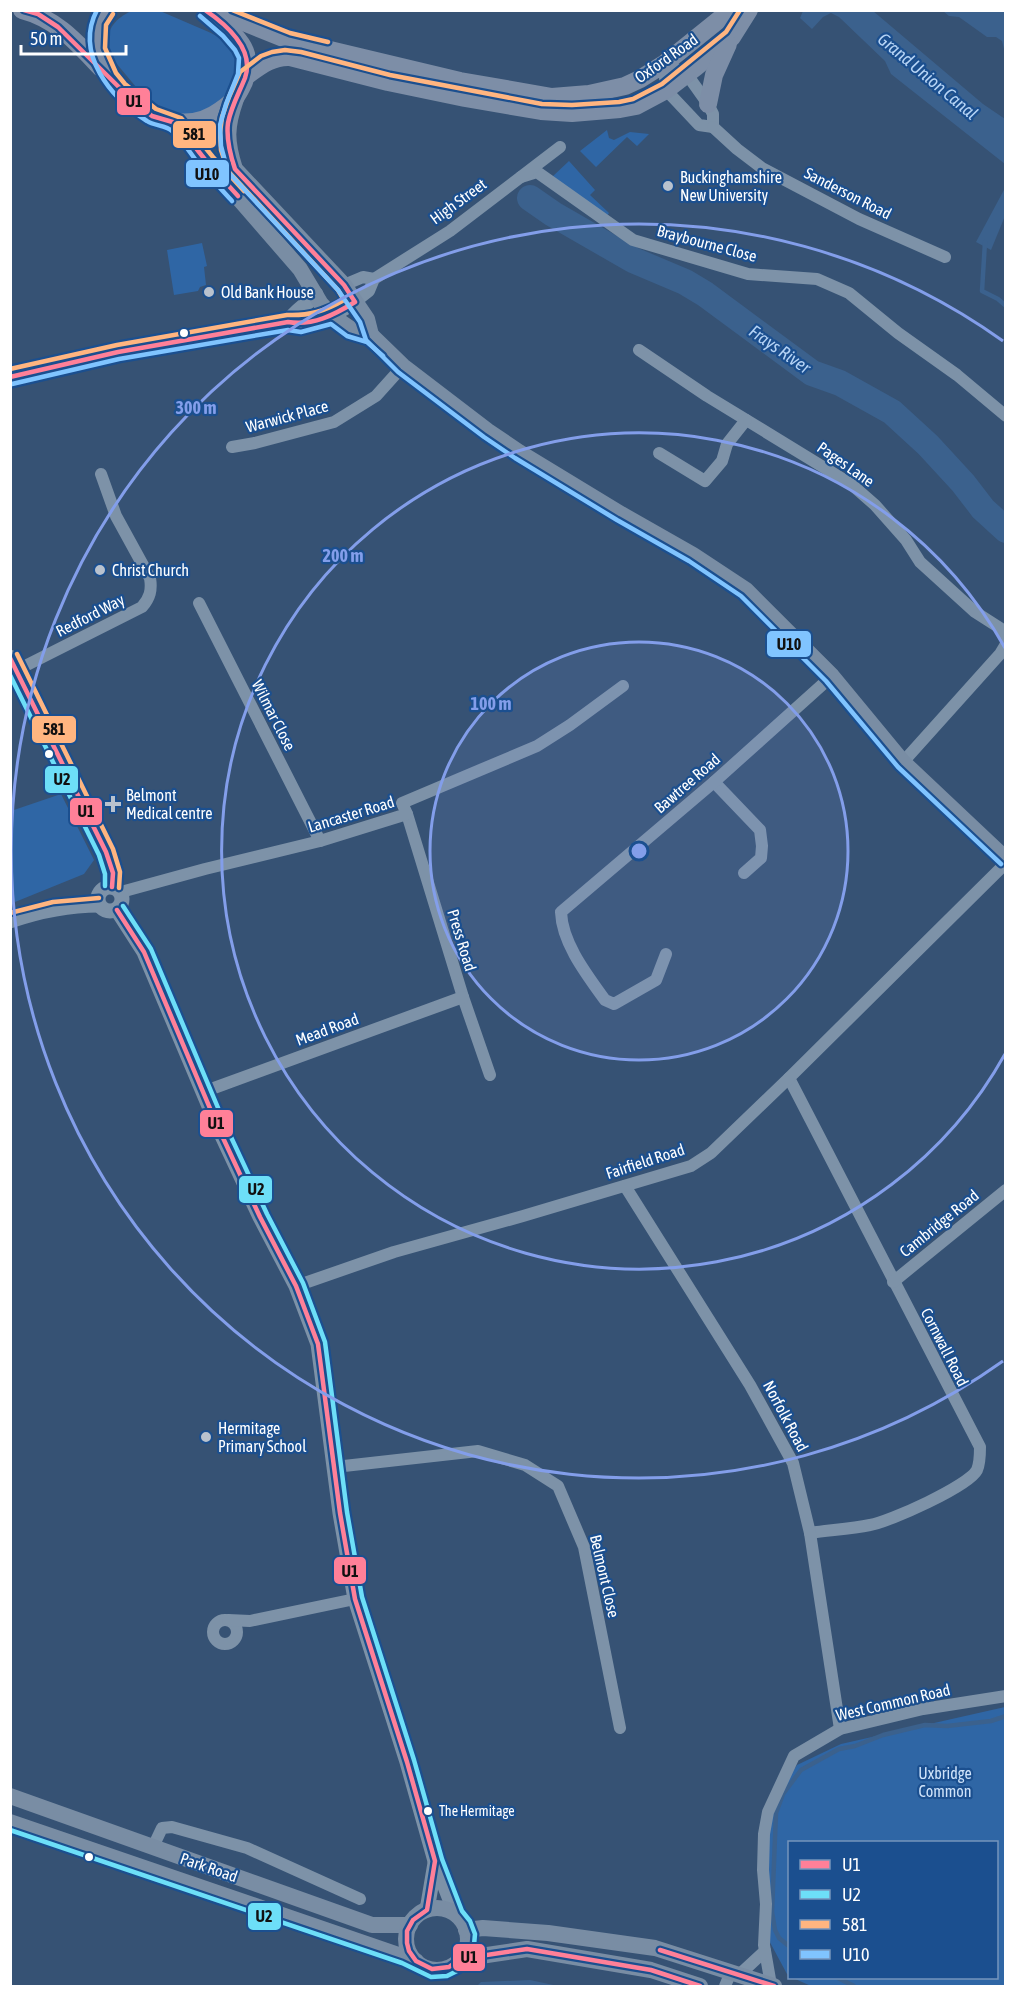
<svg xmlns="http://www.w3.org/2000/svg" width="1016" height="1997" viewBox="0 0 1016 1997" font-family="'Asap Condensed',sans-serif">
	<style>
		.green { fill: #2f66a5 }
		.water { fill: #3b618d }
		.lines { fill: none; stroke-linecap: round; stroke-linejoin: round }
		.stream { stroke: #3b618d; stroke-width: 4.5 }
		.river { stroke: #3b618d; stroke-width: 26 }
		.minor { stroke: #7d92a8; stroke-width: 12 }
		.tertiary { stroke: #7d92a8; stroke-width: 15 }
		.secondary { stroke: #798da4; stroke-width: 16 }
		.primary { stroke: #7d8ea7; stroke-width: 18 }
		.bus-1-casing { stroke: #1b4f8f; stroke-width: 9 }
		.bus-2-casing { stroke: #1b4f8f; stroke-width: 9 }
		.bus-3-casing { stroke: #1b4f8f; stroke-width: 9 }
		.bus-4-casing { stroke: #1b4f8f; stroke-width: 9 }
		.bus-1 { stroke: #ff8098; stroke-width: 4.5 }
		.bus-2 { stroke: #6ddff8; stroke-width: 4.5 }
		.bus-3 { stroke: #ffb580; stroke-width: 4.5 }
		.bus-4 { stroke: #80c4ff; stroke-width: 4.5 }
		.ring { fill: none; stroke: #839eea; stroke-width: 3 }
		.poi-dot { fill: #b9c2ce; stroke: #1b4f8f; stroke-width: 2 }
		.bus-dot { fill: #fff; stroke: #1b4f8f; stroke-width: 2 }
		.labels { text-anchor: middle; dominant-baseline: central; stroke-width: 4.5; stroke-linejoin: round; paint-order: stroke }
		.bus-label { font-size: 14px; fill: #fff; stroke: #1b4f8f; text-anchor: start }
		.street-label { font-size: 16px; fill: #fff; stroke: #1b4f8f }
		.poi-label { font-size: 16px; fill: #fff; stroke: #1b4f8f; text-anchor: start }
		.park-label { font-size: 16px; fill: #cfe3fa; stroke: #1b4f8f }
		.water-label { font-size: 18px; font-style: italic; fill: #b5d3f5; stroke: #1b4f8f }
		.centre { fill: #839eea; stroke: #1b4f8f; stroke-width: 3 }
		.ring-label { font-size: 18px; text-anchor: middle; font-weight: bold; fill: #839eea; stroke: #1b4f8f; stroke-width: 4.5; stroke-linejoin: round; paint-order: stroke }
		.line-badge { stroke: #1b4f8f; stroke-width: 2 }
		.pale-badge-label { font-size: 16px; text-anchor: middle; font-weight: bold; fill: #111 }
	</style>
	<rect width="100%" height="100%" fill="#365274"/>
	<g class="green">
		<path d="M132,11H160L211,33L220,38L233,52L236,65L233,88L222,102L200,117L157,112L111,57L105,45C109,28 115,18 132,11Z"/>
		<path d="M607,130L609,138L614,140L630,132L649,134L637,146L627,137L596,167L580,151Z"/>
		<path d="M569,161L595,190L590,195L609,213L607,216L552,177Z"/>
		<path d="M202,243L207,266L204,267L206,285L200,287L198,291L174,295L167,250Z"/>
		<path d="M61,794L94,860L84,874L15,902L11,890V811Z"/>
		<path d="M1005,1707V1986H811L793,1978H996V1842H790L789,1975L787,1974L765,1933L768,1812L797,1765L841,1744Z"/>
	</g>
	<g class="water">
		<path d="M803,11H873L983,104L1005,119V164L891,74L885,61L839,17L831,13L823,17L812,29L800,18Z"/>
		<path d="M943,11H1005V53L1002,41L996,37H987L959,17L949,16Z"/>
		<path d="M1005,188V216L991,250L976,242Z"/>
		<path d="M534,192L557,209L549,221L526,204Z"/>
		<path d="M530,1980L558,1986H477L481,1982Z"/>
	</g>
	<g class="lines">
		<g class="stream">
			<path d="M985,242L982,291L998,299L1006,306"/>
			<path d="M790,1947L779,1938L775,1930L772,1912L776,1813L783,1794L801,1770L839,1749L855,1746L883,1735L925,1725L947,1726L991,1721L1006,1716"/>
			<path d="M838,1978L854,1986"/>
		</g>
		<path class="river" d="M530,198L553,214L633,260L685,282L705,294L812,373L840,383L892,412L928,445L963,483L983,509L1006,530"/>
		<g class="minor">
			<path d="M664,64L686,73L708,104L713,114V127L699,125L666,90Z"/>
			<path d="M713,127L737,149L762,168L859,219L945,257"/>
			<path d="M521,177L537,172L633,240L748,274L817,279L849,293L898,333L957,375L1006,416"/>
			<path d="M344,285L363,277L374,279"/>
			<path d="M355,302L369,291L374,279L450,231L560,147"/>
			<path d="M639,350L707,396L851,484L875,505L906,540L920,562L975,612L1000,628L1006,637"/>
			<path d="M232,447L255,443L334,422L376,396L403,366"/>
			<path d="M659,453L705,481L722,461L727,444L746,420"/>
			<path d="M199,603L320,841"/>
			<path d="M17,670L142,607C150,598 152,590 150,578L116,516L101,474"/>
			<path d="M903,762L1000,654L1006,644"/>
			<path d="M714,782L760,830L762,846L761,858L744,873"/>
			<path d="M407,814L463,997L490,1075"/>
			<path d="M121,892L205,869L320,841L407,814L402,803L537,746L570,725L623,686"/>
			<path d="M666,954L656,980L614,1004L605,1000C587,975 562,943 561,912L714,782L832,676"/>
			<path d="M789,1078L980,1447C980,1455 980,1463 977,1470C969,1486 889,1522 870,1525C850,1529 830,1530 810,1533"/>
			<path d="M203,1092L463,997"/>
			<path d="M625,1186L750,1385L793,1463L810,1533L840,1729"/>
			<path d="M893,1282L1006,1190"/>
			<path d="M296,1286L394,1252L523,1216L691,1166L711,1153L789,1078L1006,863"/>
			<path d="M335,1467L478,1451L525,1465L558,1486L584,1547L620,1728"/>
			<circle cx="225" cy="1632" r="12"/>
			<path d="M228,1620L250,1621L355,1599"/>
			<path d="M153,1847L162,1828L172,1827L247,1848L360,1899"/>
			<path d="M739,1975L765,1951"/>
			<path d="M771,1985L764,1945L766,1904L763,1870L764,1834L768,1812L794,1756L840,1729L923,1709L1006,1696"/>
			<path d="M725,1986L731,1972"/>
		</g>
		<g class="tertiary">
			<path d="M288,322C295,310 307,305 316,294"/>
			<path d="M10,377L118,352L288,322C312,328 335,314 355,302"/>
			<path d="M10,657L106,852L113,873L112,887"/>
			<circle cx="110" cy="899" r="12"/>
			<path d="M117,910L144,952L217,1125L260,1217L296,1286L318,1344L340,1513L355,1599L407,1762L435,1861L456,1915"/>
			<path d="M10,921C39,911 69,905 99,905"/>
			<path d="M427,1910L435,1863"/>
		</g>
		<g class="secondary">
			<path d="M236,99C226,127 226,141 235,169L344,285L367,319L371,335"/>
			<path d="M176,123L207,162L300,269L321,304L332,316L351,329L371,335L403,366L488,431L519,452L621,514L693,555L746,590L832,676L903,762L1006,859"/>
			<path d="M10,1796L372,1925H410"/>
			<path d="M10,1822L416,1961"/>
			<circle cx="437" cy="1939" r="31"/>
			<path d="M466,1930L483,1928L548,1933L655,1948L774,1986"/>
			<path d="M460,1959L527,1949L651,1970L700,1986"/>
		</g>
		<g class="primary">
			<path d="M22,10C57,19 77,43 101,68"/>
			<path d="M106,10C92,31 95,45 105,66C126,107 178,142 221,110C234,101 237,97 244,82C247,73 249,61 245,51C239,36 222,25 211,14"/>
			<path d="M210,14L236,19L288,40L460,81L552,97L589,94L625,86L640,79L664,64L731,10"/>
			<path d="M245,77C259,67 272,56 290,57L388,82L465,98L541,111L572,113L620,109L636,106L666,90L696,67L732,37L749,10"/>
			<path d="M708,104L714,75L728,44"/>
		</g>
		<defs>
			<g id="bus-1">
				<path d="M24,10L38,14L58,27L132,100L152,116L176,123L207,162L238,196"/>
				<path d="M10,377L118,352L288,322C313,326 334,315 355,302L344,285L235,169C230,154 226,138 228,123C231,107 239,93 245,78C255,49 227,25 205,10"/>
				<path d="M10,658L106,852L113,873L112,887"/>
				<path d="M117,910L144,952L217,1125L260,1217L296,1286L318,1344L340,1513L355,1599L407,1762L435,1861L427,1910L413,1920L407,1931V1943L409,1951L416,1961L432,1969L449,1967L460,1959L527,1949L651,1970L700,1986"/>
				<path d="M660,1950L774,1986"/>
			</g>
			<g id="bus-2">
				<path d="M10,675L99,855L105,874V886"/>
				<path d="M10,1830L402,1963L431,1977L447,1976L459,1970L469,1959L474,1945L475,1934L470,1921L462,1911L442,1859L414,1760L362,1597L347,1512L325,1342L303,1283L267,1214L224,1122L151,949L123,906"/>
			</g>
			<g id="bus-3">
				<path d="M232,10L290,33L328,42"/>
				<path d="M113,14L106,25L105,48L116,73L125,84L156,109L181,118L213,157L244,191"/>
				<path d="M10,369L117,345L287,315C309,316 325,311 344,300L338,290L228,171L221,150L220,133L222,117L229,97L240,72L261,56L272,52L285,50L301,52L390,75L542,104L572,105L619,102L633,99L662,84L726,32L740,10"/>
				<path d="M17,654L113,849L120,872L119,888"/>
				<path d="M10,913L53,902L99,898"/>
			</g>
			<g id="bus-4">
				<path d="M97,10C74,54 111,98 147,121C154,126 166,125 172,131C182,139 190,153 198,163C209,176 221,189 232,201"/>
				<path d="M200,16L223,36L235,50L239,58L238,74L226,104L220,125L221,146L228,172L338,290L360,322L366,340L398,372L484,437L515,458L617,520L689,561L741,596L826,681L898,767L1001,864"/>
				<path d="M12,384L119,359L288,330L301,332L331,324L347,336L367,342L383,356"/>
			</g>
		</defs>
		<use href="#bus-1" class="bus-1-casing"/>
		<use href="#bus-2" class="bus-2-casing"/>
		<use href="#bus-3" class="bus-3-casing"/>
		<use href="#bus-4" class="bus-4-casing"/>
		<use href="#bus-1" class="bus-1"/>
		<use href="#bus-2" class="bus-2"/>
		<use href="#bus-3" class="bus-3"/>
		<use href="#bus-4" class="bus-4"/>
	</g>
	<circle cx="639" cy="851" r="209" fill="#839eea" fill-opacity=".12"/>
	<g class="ring">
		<circle cx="639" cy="851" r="209"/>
		<path d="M1005 1054A418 418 0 1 1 1005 648"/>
		<path d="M1003 1361A627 627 0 1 1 1003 341"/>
	</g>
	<g class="poi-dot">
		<circle cx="668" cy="186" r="6"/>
		<circle cx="209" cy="292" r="6"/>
		<circle cx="100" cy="570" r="6"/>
		<path d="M110 795h6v6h6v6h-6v6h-6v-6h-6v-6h6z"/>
		<circle cx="206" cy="1437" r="6"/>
	</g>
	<g class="bus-dot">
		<circle cx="184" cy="333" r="5"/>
		<circle cx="49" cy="754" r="5"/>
		<circle cx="428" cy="1811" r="5"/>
		<circle cx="89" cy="1857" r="5"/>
	</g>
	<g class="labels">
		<g class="bus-label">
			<text x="439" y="1811">The Hermitage</text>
		</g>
		<g class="street-label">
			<text transform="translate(666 58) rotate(-35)">Oxford Road</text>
			<text transform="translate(848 193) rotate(27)">Sanderson Road</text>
			<text transform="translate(458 201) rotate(-36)">High Street</text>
			<text transform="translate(707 243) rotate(15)">Braybourne Close</text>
			<text transform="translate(287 416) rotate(-15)">Warwick Place</text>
			<text transform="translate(846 464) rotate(35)">Pages Lane</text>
			<text transform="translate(90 615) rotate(-27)">Redford Way</text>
			<text transform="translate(274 715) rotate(63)">Wilmar Close</text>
			<text transform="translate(687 783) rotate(-41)">Bawtree Road</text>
			<text transform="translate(351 814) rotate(-17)">Lancaster Road</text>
			<text transform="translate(462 940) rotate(73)">Press Road</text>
			<text transform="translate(327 1029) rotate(-20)">Mead Road</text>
			<text transform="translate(645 1161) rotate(-18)">Fairfield Road</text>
			<text transform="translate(939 1223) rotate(-39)">Cambridge Road</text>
			<text transform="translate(945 1347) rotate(63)">Cornwall Road</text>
			<text transform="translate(786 1416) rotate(62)">Norfolk Road</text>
			<text transform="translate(605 1576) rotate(77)">Belmont Close</text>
			<text transform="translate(893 1702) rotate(-13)">West Common Road</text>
			<text transform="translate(209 1867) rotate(19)">Park Road</text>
		</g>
		<g class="poi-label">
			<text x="680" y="177">Buckinghamshire<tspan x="680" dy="18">New University</tspan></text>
			<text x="221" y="292">Old Bank House</text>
			<text x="112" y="570">Christ Church</text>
			<text x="126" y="795">Belmont<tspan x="126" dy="18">Medical centre</tspan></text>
			<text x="218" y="1428">Hermitage<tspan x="218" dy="18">Primary School</tspan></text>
		</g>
		<g class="park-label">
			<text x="945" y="1773">Uxbridge<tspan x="945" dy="18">Common</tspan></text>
		</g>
		<g class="water-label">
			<text transform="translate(928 76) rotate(40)">Grand Union Canal</text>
			<text transform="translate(780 349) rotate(35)">Frays River</text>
		</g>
	</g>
	<circle cx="639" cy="851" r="9" class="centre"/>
	<g class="ring-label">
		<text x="196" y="414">300 m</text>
		<text x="343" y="562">200 m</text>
		<text x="491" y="710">100 m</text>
	</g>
	<g class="line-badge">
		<rect x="116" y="87" width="35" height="29" rx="6" fill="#ff8098"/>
		<rect x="172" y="120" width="45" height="29" rx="6" fill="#ffb580"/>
		<rect x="185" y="159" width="45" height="29" rx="6" fill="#80c4ff"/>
		<rect x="766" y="630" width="46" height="28" rx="6" fill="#80c4ff"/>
		<rect x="31" y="715" width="46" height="29" rx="6" fill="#ffb580"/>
		<rect x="44" y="765" width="35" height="29" rx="6" fill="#6ddff8"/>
		<rect x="69" y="797" width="34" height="29" rx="6" fill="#ff8098"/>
		<rect x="199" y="1109" width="35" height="29" rx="6" fill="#ff8098"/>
		<rect x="238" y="1175" width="35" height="29" rx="6" fill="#6ddff8"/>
		<rect x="333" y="1556" width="34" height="29" rx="6" fill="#ff8098"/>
		<rect x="247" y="1902" width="35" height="29" rx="6" fill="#6ddff8"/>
		<rect x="452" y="1943" width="34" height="29" rx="6" fill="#ff8098"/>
	</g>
	<g class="pale-badge-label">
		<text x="134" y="107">U1</text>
		<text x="194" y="140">581</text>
		<text x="207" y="180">U10</text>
		<text x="789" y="650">U10</text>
		<text x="54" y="735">581</text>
		<text x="62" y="785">U2</text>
		<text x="86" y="817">U1</text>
		<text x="216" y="1129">U1</text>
		<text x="256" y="1195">U2</text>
		<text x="350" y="1577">U1</text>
		<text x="264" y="1922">U2</text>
		<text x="469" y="1963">U1</text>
	</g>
	<rect width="1016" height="1997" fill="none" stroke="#ffffff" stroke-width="24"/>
	<rect x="788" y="1841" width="210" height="138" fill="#1b4f8f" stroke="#7695bc" stroke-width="1.5"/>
	<rect x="800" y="1860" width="30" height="9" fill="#ff8098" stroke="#7695bc" stroke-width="1.5"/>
	<text x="842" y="1871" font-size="18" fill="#ffffff">U1</text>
	<rect x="800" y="1890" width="30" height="9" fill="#6ddff8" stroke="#7695bc" stroke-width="1.5"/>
	<text x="842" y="1901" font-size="18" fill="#ffffff">U2</text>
	<rect x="800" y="1920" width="30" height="9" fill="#ffb580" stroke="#7695bc" stroke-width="1.5"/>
	<text x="842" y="1931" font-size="18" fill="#ffffff">581</text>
	<rect x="800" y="1950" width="30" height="9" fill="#80c4ff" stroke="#7695bc" stroke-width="1.5"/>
	<text x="842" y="1961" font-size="18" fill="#ffffff">U10</text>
	<path d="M21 45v9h105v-9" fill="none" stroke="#ffffff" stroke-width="3"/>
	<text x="30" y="45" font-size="18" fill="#ffffff" stroke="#1b4f8f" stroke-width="4.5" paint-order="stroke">50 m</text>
</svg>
